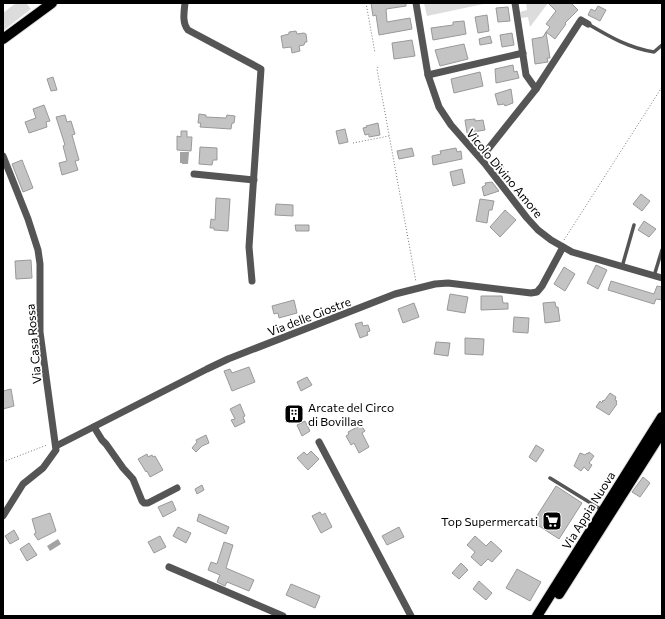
<svg xmlns="http://www.w3.org/2000/svg" width="665" height="619" viewBox="0 0 665 619" font-family="Commissioner,sans-serif">
	<style>
		.green { fill: #dcdcdc }
		.water { fill: #a3a3a3 }
		.building { fill: #c4c4c4; stroke: #999 }
		.lines { fill: none; stroke-linecap: round; stroke-linejoin: round }
		.primary-casing { stroke: #dbdbdb; stroke-width: 12 }
		.path { stroke: #777; stroke-width: 1; stroke-dasharray: 1 2; stroke-linecap: butt }
		.lane { stroke: #555; stroke-width: 3.5 }
		.street { stroke: #555; stroke-width: 7 }
		.primary { stroke: #000; stroke-width: 10 }
		.labels { text-anchor: middle; dominant-baseline: central; stroke-width: 3.5; stroke-linejoin: round; paint-order: stroke }
		.street-label { font-size: 12px; fill: #000; stroke: #fff }
		.poi-label { font-size: 12px; fill: #000; stroke: #fff; text-anchor: start }
	</style>
	<rect width="100%" height="100%" fill="#fff"/>
	<g class="green">
		<path d="M16,3H26L31,9L4,30L3,13Z"/>
		<path d="M424,3H488L427,16Z"/>
		<path d="M526,3H548L530,27L528,17L521,18L520,12L527,10Z"/>
	</g>
	<g class="water">
		<path d="M180,152H189L188,164H182V163H180Z"/>
		<path d="M58,539L61,544L50,551L47,546Z"/>
	</g>
	<g class="building">
		<path d="M371,3H406V6L386,9L387,22L410,18L412,29L379,35L376,15L373,16Z"/>
		<path d="M548,3H571L578,10L565,23L566,24L555,39L546,32L550,27L546,24L556,11Z"/>
		<path d="M598,6L606,10L600,21L588,15L591,9L595,11Z"/>
		<path d="M508,7L510,21L498,22L496,8Z"/>
		<path d="M487,15L489,31L478,33L475,17Z"/>
		<path d="M464,21L466,34L433,40L431,28L453,25V22Z"/>
		<path d="M296,31L297,34L304,33L306,34L307,42H305L304,45L299,46L300,51L292,53L291,47L283,48L281,36L289,34V32Z"/>
		<path d="M546,32L550,58H547L548,62L535,64L532,39L543,37Z"/>
		<path d="M512,33L514,45L502,47L500,35Z"/>
		<path d="M490,36L492,43L480,45L479,39Z"/>
		<path d="M412,40L415,56L394,59L392,43Z"/>
		<path d="M464,44L468,59L440,66L435,50Z"/>
		<path d="M513,65L514,72L517,71L519,78L496,83L495,69Z"/>
		<path d="M480,72L483,86L454,93L451,79Z"/>
		<path d="M53,77L57,90L51,91L47,79Z"/>
		<path d="M511,89L513,103L505,106L504,104L498,105L495,94Z"/>
		<path d="M44,105L50,121L46,122L47,127L29,133L25,122L36,118L33,109Z"/>
		<path d="M199,114L206,115V117L226,118L227,115L235,116L234,123H232L231,129L200,127L201,123H198Z"/>
		<path d="M65,115L67,122L71,121L75,134L72,135L79,160L75,161L78,170L62,175L59,163L67,161L63,146L65,145L56,117Z"/>
		<path d="M475,119V121L483,120L485,130L467,133L465,120Z"/>
		<path d="M378,123L380,135L369,137V134L365,135L363,128L367,127L366,126Z"/>
		<path d="M345,129L348,142L339,144L336,131Z"/>
		<path d="M181,131H187V137H192L191,151L177,150V136L181,137Z"/>
		<path d="M200,147L217,148V160H213L212,165L199,164Z"/>
		<path d="M412,148L414,156L399,159L397,151Z"/>
		<path d="M456,148L457,152L461,151L462,159L433,165L432,156L441,154L440,151Z"/>
		<path d="M495,158L504,167L499,172L491,163Z"/>
		<path d="M22,160L33,188L23,192L12,164Z"/>
		<path d="M462,169L465,183L453,186L450,172Z"/>
		<path d="M492,182L499,191L484,196L482,187L486,185L485,183Z"/>
		<path d="M641,194L650,201L642,211L633,204Z"/>
		<path d="M216,198L230,199L228,231L214,230V228H210L211,219L215,220Z"/>
		<path d="M480,199L494,201L492,210H489L487,223L476,221Z"/>
		<path d="M276,204L293,205V216L275,215Z"/>
		<path d="M505,210L516,220L500,237L490,227Z"/>
		<path d="M644,221L656,229L649,237L638,230Z"/>
		<path d="M295,225H309V231H296Z"/>
		<path d="M31,260L32,278L16,279L15,261Z"/>
		<path d="M596,265L607,270L598,289L587,283Z"/>
		<path d="M564,267L575,274L565,291L554,284Z"/>
		<path d="M611,281L654,294L657,286L662,287V300L656,299L654,304L608,290Z"/>
		<path d="M450,294L468,297L465,313L447,310Z"/>
		<path d="M481,296H502L503,303H508V309L481,310Z"/>
		<path d="M294,300L297,313L279,318L278,313L274,314L272,306Z"/>
		<path d="M555,302L556,307H558L560,321L545,323L543,303Z"/>
		<path d="M414,303L419,317L403,323L398,309Z"/>
		<path d="M514,317L529,318L528,333L513,332Z"/>
		<path d="M362,322L363,326L368,325L370,331L367,332L368,335L360,338L355,324Z"/>
		<path d="M465,338L484,339L483,355L465,354Z"/>
		<path d="M436,342L450,343L448,356L434,354Z"/>
		<path d="M249,367L255,382L232,391L224,371L230,369L232,373Z"/>
		<path d="M307,377L312,385L301,391L297,382Z"/>
		<path d="M11,389L14,406L3,409V391Z"/>
		<path d="M610,393L616,397L615,400L617,401L616,403L617,404L609,415L596,407L600,401L602,403L603,400L604,401Z"/>
		<path d="M240,404L245,416L243,417L245,422L235,427L231,420L235,419L230,409Z"/>
		<path d="M305,421L310,431L302,436L297,425Z"/>
		<path d="M361,425L365,431L362,433L369,447L359,453L354,443L351,445L346,436L349,434L348,432Z"/>
		<path d="M206,435L209,443L202,446L196,452L192,448L197,442L196,440Z"/>
		<path d="M536,445L544,450L536,462L529,457Z"/>
		<path d="M311,451L319,459L308,470L297,458L304,452L307,455Z"/>
		<path d="M589,452L594,456L589,463L592,465L588,471L584,467L581,471L574,466L580,453L585,455L587,453L588,454Z"/>
		<path d="M147,454L148,457L152,455L153,457L155,456L163,470L150,477L147,471L146,472L138,459Z"/>
		<path d="M643,477L650,483L640,497L632,492Z"/>
		<path d="M202,485L204,490L197,494L195,489Z"/>
		<path d="M556,486L582,503L559,539L533,522Z"/>
		<path d="M172,501L176,510L163,517L158,507Z"/>
		<path d="M320,512L322,515L325,513L332,527L321,533L312,516Z"/>
		<path d="M50,513L56,531L38,540L34,534L36,533L32,519Z"/>
		<path d="M199,514L229,527L226,534L197,521Z"/>
		<path d="M178,527L191,533L186,543L173,536Z"/>
		<path d="M399,527L404,537L387,545L382,536Z"/>
		<path d="M14,530L19,539L10,544L5,536Z"/>
		<path d="M160,536L166,547L154,553L148,542Z"/>
		<path d="M475,536L486,546L491,541L502,551L492,562L488,559L481,566L471,557L475,552L467,545Z"/>
		<path d="M224,542L233,545L226,568L254,580L249,591L227,582L225,586L217,582L220,575L208,570L211,562L217,564Z"/>
		<path d="M29,543L37,555L27,561L20,549Z"/>
		<path d="M461,563L468,570L459,579L452,573Z"/>
		<path d="M517,569L541,582L530,601L506,588Z"/>
		<path d="M479,581L492,593L486,600L473,589Z"/>
		<path d="M291,584L320,596L315,608L286,595Z"/>
	</g>
	<g class="lines">
		<defs>
			<g id="primary">
				<path d="M3,39L52,3"/>
				<path d="M559,594L662,432"/>
				<path d="M537,616L662,417"/>
			</g>
		</defs>
		<use href="#primary" class="primary-casing"/>
		<g class="path">
			<path d="M366,3L375,53"/>
			<path d="M378,67L377,69L416,282"/>
			<path d="M353,143L389,136"/>
			<path d="M564,240L662,87"/>
			<path d="M3,462L47,445"/>
		</g>
		<g class="lane">
			<path d="M588,24C610,37 629,48 654,52L662,45"/>
			<path d="M622,267L634,225"/>
			<path d="M654,276L662,250"/>
			<path d="M550,478L602,510"/>
		</g>
		<g class="street">
			<path d="M185,3C184,12 182,23 188,30L261,69L249,247L252,281"/>
			<path d="M416,3L428,75L439,107L451,125L486,165L527,218L538,230L551,240L572,252L662,278"/>
			<path d="M515,3L526,75L536,89"/>
			<path d="M428,75L523,53"/>
			<path d="M3,156L28,219L38,250L40,264V332L56,450L43,468L23,484L3,516"/>
			<path d="M481,158L536,89L581,20L588,24"/>
			<path d="M194,174L254,180"/>
			<path d="M94,427L102,440L106,444L123,468L133,479L142,501L144,503H148L177,488"/>
			<path d="M319,442L411,616"/>
			<path d="M56,446L207,369L228,359L395,294L435,284L448,283L531,293L537,292L542,286L563,247"/>
			<path d="M169,567L283,616"/>
		</g>
		<use href="#primary" class="primary"/>
	</g>
	<defs>
		<symbol id="building-square" viewBox="-11 -11 22 22"><rect x="-9" y="-9" width="18" height="18" rx="4" fill="#000" stroke="#fff"/><path d="M-4-6H4V6H1V3H-1V6H-4ZM-2.5-4.3h1.7v1.8h-1.7ZM.8-4.3h1.7v1.8H.8ZM-2.5-1h1.7V.8h-1.7ZM.8-1h1.7V.8H.8Z" fill="#fff"/></symbol>
		<symbol id="supermarket-square" viewBox="-11 -11 22 22"><rect x="-9" y="-9" width="18" height="18" rx="4" fill="#000" stroke="#fff"/><path d="M-6-5.5h2.5l.6 2H6L4.5 2H-2.5L-4.4-4H-6ZM-1.5 3.2a1.3 1.3 0 1 0 .1 0ZM3 3.2a1.3 1.3 0 1 0 .1 0Z" fill="#fff"/></symbol>
	</defs>
	<g fill-rule="evenodd">
		<use href="#building-square" x="283" y="403" width="22" height="22"/>
		<use href="#supermarket-square" x="541" y="510" width="22" height="22"/>
	</g>
	<g class="labels">
		<g class="street-label">
			<text transform="translate(505 173) rotate(50)">Vicolo Divino Amore</text>
			<text transform="translate(309 316) rotate(-21)">Via delle Giostre</text>
			<text transform="translate(33 344) rotate(-95)">Via Casa Rossa</text>
			<text transform="translate(588 510) rotate(-58)">Via Appia Nuova</text>
		</g>
		<g class="poi-label">
			<text x="308" y="407">Arcate del Circo<tspan x="308" dy="14">di Bovillae</tspan></text>
			<text x="538" y="521" text-anchor="end">Top Supermercati</text>
		</g>
	</g>
	<rect width="665" height="619" fill="none" stroke="#000000" stroke-width="8"/>
</svg>
